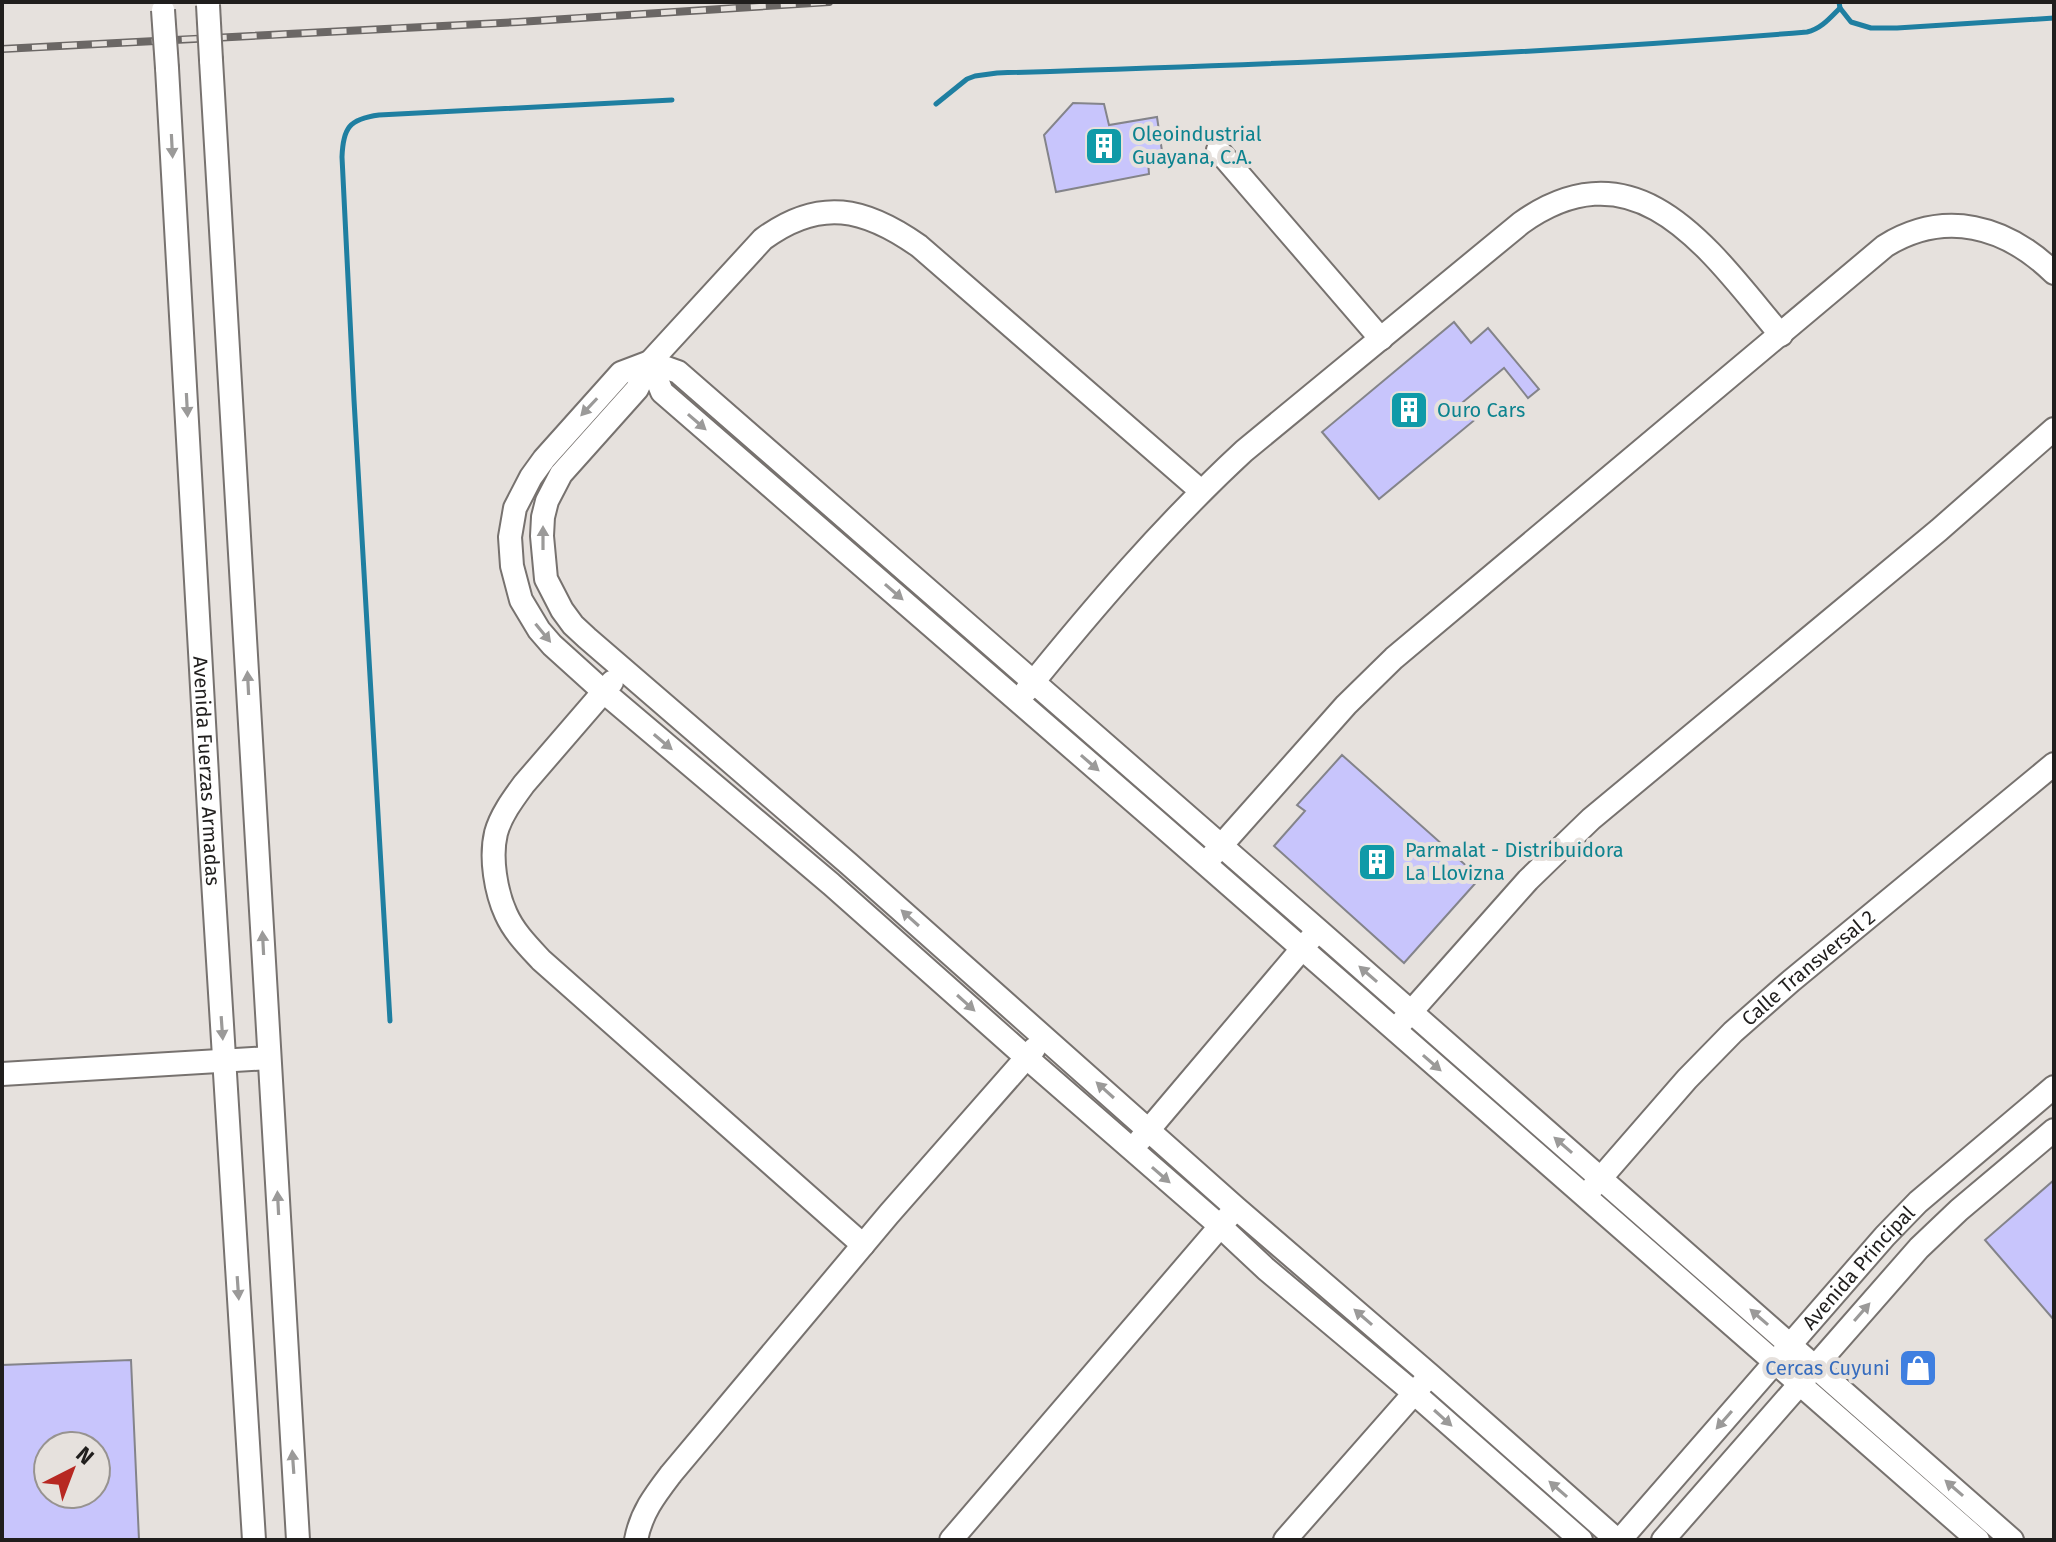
<svg xmlns="http://www.w3.org/2000/svg" width="2056" height="1542" viewBox="0 0 2056 1542" font-family="'Fira Sans',sans-serif">
	<style>
		.lines { fill: none; stroke-linecap: round; stroke-linejoin: round }
		.stream { stroke: #1f7fa1; stroke-width: 5 }
		.building { fill: #c8c5fc; stroke: #84848a; stroke-width: 2; fill-rule: evenodd }
		.minor-casing { stroke: #77726f; stroke-width: 26 }
		.minor { stroke: #fff; stroke-width: 22 }
		.rail-casing { stroke: #6b6765; stroke-width: 8 }
		.rail { stroke: #e6e1dd; stroke-width: 5; stroke-dasharray: 15; stroke-linecap: butt }
		.minor-bridge-casing { stroke: #77726f; stroke-width: 26; stroke-linecap: butt }
		.minor-bridge { stroke: #fff; stroke-width: 22 }
		.oneway { fill: #9b9a99 }
		.labels { text-anchor: middle; dominant-baseline: central; stroke-width: 8; stroke-linejoin: round; paint-order: stroke }
		.culture-label { font-size: 20px; fill: #0d838f; stroke: #e6e1dd; text-anchor: start }
		.street-label { font-size: 20px; fill: #201e1d; stroke: #e6e1dd }
		.shop-label { font-size: 20px; fill: #366cbe; stroke: #e6e1dd; text-anchor: end }
	</style>
	<rect width="100%" height="100%" fill="#e6e1dd"/>
	<g class="lines">
		<g class="stream">
			<path d="M1839,2L1840,8L1851,22L1871,28H1897L2054,18"/>
			<path d="M936,104L967,79L975,76L997,73C1267,65 1538,54 1807,32C1821,29 1830,18 1840,8"/>
			<path d="M390,1021L354,400L342,157C343,128 349,119 379,115L672,100"/>
		</g>
	</g>
	<g class="building">
		<path d="M1073,103L1104,104L1109,125L1157,117L1163,158L1148,161L1149,174L1056,192L1044,135Z"/>
		<path d="M1454,322L1471,343L1488,328L1539,389L1528,398L1504,368L1463,402L1477,418L1379,499L1322,432Z"/>
		<path d="M1342,755L1480,878L1404,963L1274,846L1305,811L1297,805Z"/>
		<path d="M2054,1180V1320L1985,1240Z"/>
		<path d="M131,1360L139,1540H2V1365ZM48,1446H96V1494H48Z"/>
	</g>
	<g class="lines">
		<defs>
			<g id="minor">
				<path d="M211,60L298,1540"/>
				<path id="s1" d="M167,68L212,864L254,1540"/>
				<path d="M1218,150L1381,339"/>
				<path d="M650,362L662,392L1154,819L1978,1540"/>
				<path d="M1201,491L919,246C865,208 820,197 763,239L650,362L637,389L561,474L547,501L543,517L542,536L546,579L562,610L573,625L587,638L849,864L1236,1208L1430,1375L1617,1540"/>
				<path d="M612,682L524,784C513,799 501,815 496,833C490,858 496,892 506,914C514,932 528,946 541,960L863,1245"/>
				<path d="M1026,691C1094,607 1165,524 1244,451L1521,223C1639,139 1712,254 1781,335"/>
				<path d="M1211,857L1346,705L1394,658L1885,246C1945,209 2006,226 2054,273"/>
				<path d="M1402,1022L1528,880L1591,819L1939,530L2054,429"/>
				<path d="M2,1074L269,1058"/>
				<path d="M1140,1140L1312,937"/>
				<path id="s2" d="M1593,1187L1687,1079L1733,1032L1791,981L2054,764"/>
				<path d="M636,1540C641,1513 655,1495 671,1474L889,1214L1034,1049"/>
				<path d="M951,1540L1229,1216"/>
				<path d="M1285,1540L1424,1382"/>
				<path d="M1581,1540L1414,1393L1266,1269L1220,1226L1027,1058L831,884L604,692L552,645L539,630L521,600L512,566L510,537L515,508L531,477L544,459L621,373L650,362L678,372L1318,930L2012,1540"/>
				<path id="s3" d="M1620,1540L1885,1236L1918,1202L2054,1087"/>
				<path d="M1663,1540L1919,1248L1959,1210L2054,1130"/>
			</g>
		</defs>
		<use href="#minor" class="minor-casing"/>
		<use href="#minor" class="minor"/>
		<defs>
			<path id="rail" d="M2,49L518,22L829,2"/>
		</defs>
		<use href="#rail" class="rail-casing"/>
		<use href="#rail" class="rail"/>
		<defs>
			<g id="minor-bridge">
				<path d="M208,5L211,60"/>
				<path d="M163,10L167,68"/>
			</g>
		</defs>
		<use href="#minor-bridge" class="minor-bridge-casing"/>
		<use href="#minor-bridge" class="minor-bridge"/>
	</g>
	<defs><path id="oneway-solid" d="M-6-.8H1V-3.2L6.5 0L1 3.2V.8H-6Z" transform="scale(2)"/></defs>
	<g class="oneway">
		<use href="#oneway-solid" transform="translate(172 146) rotate(87)"/>
		<use href="#oneway-solid" transform="translate(187 405) rotate(87)"/>
		<use href="#oneway-solid" transform="translate(589 407) rotate(133)"/>
		<use href="#oneway-solid" transform="translate(697 422) rotate(41)"/>
		<use href="#oneway-solid" transform="translate(543 538) rotate(-90)"/>
		<use href="#oneway-solid" transform="translate(894 592) rotate(41)"/>
		<use href="#oneway-solid" transform="translate(543 633) rotate(51)"/>
		<use href="#oneway-solid" transform="translate(248 683) rotate(-93)"/>
		<use href="#oneway-solid" transform="translate(663 742) rotate(40)"/>
		<use href="#oneway-solid" transform="translate(1090 763) rotate(41)"/>
		<use href="#oneway-solid" transform="translate(910 918) rotate(-138)"/>
		<use href="#oneway-solid" transform="translate(263 943) rotate(-93)"/>
		<use href="#oneway-solid" transform="translate(1368 974) rotate(-139)"/>
		<use href="#oneway-solid" transform="translate(966 1003) rotate(42)"/>
		<use href="#oneway-solid" transform="translate(222 1028) rotate(86)"/>
		<use href="#oneway-solid" transform="translate(1432 1063) rotate(41)"/>
		<use href="#oneway-solid" transform="translate(1105 1090) rotate(-138)"/>
		<use href="#oneway-solid" transform="translate(1563 1145) rotate(-139)"/>
		<use href="#oneway-solid" transform="translate(1161 1175) rotate(41)"/>
		<use href="#oneway-solid" transform="translate(278 1203) rotate(-93)"/>
		<use href="#oneway-solid" transform="translate(238 1288) rotate(86)"/>
		<use href="#oneway-solid" transform="translate(1862 1312) rotate(-49)"/>
		<use href="#oneway-solid" transform="translate(1363 1317) rotate(-139)"/>
		<use href="#oneway-solid" transform="translate(1759 1317) rotate(-139)"/>
		<use href="#oneway-solid" transform="translate(1443 1418) rotate(42)"/>
		<use href="#oneway-solid" transform="translate(1724 1420) rotate(131)"/>
		<use href="#oneway-solid" transform="translate(293 1462) rotate(-94)"/>
		<use href="#oneway-solid" transform="translate(1954 1488) rotate(-139)"/>
		<use href="#oneway-solid" transform="translate(1558 1489) rotate(-139)"/>
	</g>
	<defs>
		<symbol id="building-square" viewBox="-11 -11 22 22"><rect x="-9" y="-9" width="18" height="18" rx="4" fill="#0f9aa8" stroke="#e6e1dd"/><path d="M-4-6H4V6H1V3H-1V6H-4ZM-2.5-4.3h1.7v1.8h-1.7ZM.8-4.3h1.7v1.8H.8ZM-2.5-1h1.7V.8h-1.7ZM.8-1h1.7V.8H.8Z" fill="#fff"/></symbol>
		<symbol id="shop-square" viewBox="-11 -11 22 22"><rect x="-9" y="-9" width="18" height="18" rx="4" fill="#3f7fe0" stroke="#e6e1dd"/><path d="M-5-2.5h2.3a2.7 3.5 0 0 1 5.4 0H5L5.5 6h-11ZM-1.5-2.5h3a1.5 2.3 0 0 0-3 0Z" fill="#fff"/></symbol>
	</defs>
	<g fill-rule="evenodd">
		<use href="#building-square" x="1082" y="124" width="44" height="44"/>
		<use href="#building-square" x="1387" y="388" width="44" height="44"/>
		<use href="#building-square" x="1355" y="840" width="44" height="44"/>
		<use href="#shop-square" x="1896" y="1346" width="44" height="44"/>
	</g>
	<g class="labels">
		<g class="culture-label">
			<text x="1132" y="134">Oleoindustrial<tspan x="1132" dy="23">Guayana, C.A.</tspan></text>
			<text x="1437" y="410">Ouro Cars</text>
			<text x="1405" y="850">Parmalat - Distribuidora<tspan x="1405" dy="23">La Llovizna</tspan></text>
		</g>
		<g class="street-label">
			<text stroke="none"><textPath href="#s1" startOffset="704">Avenida Fuerzas Armadas</textPath></text>
			<text stroke="none"><textPath href="#s2" startOffset="308">Calle Transversal 2</textPath></text>
			<text stroke="none"><textPath href="#s3" startOffset="362">Avenida Principal</textPath></text>
		</g>
		<g class="shop-label">
			<text x="1890" y="1368">Cercas Cuyuni</text>
		</g>
	</g>
	<rect width="2056" height="1542" fill="none" stroke="#201e1d" stroke-width="8"/>
	<g transform="translate(72 1470) rotate(42)"><circle r="38" fill="#e6e1dd" stroke="#979390" stroke-width="2"/>
	<path d="M0-6L14 30L0 20L-14 30Z" fill="#b72822"/>
	<text y="-12" font-size="22" font-weight="bold" text-anchor="middle" fill="#201e1d">N</text>
	</g>
</svg>
